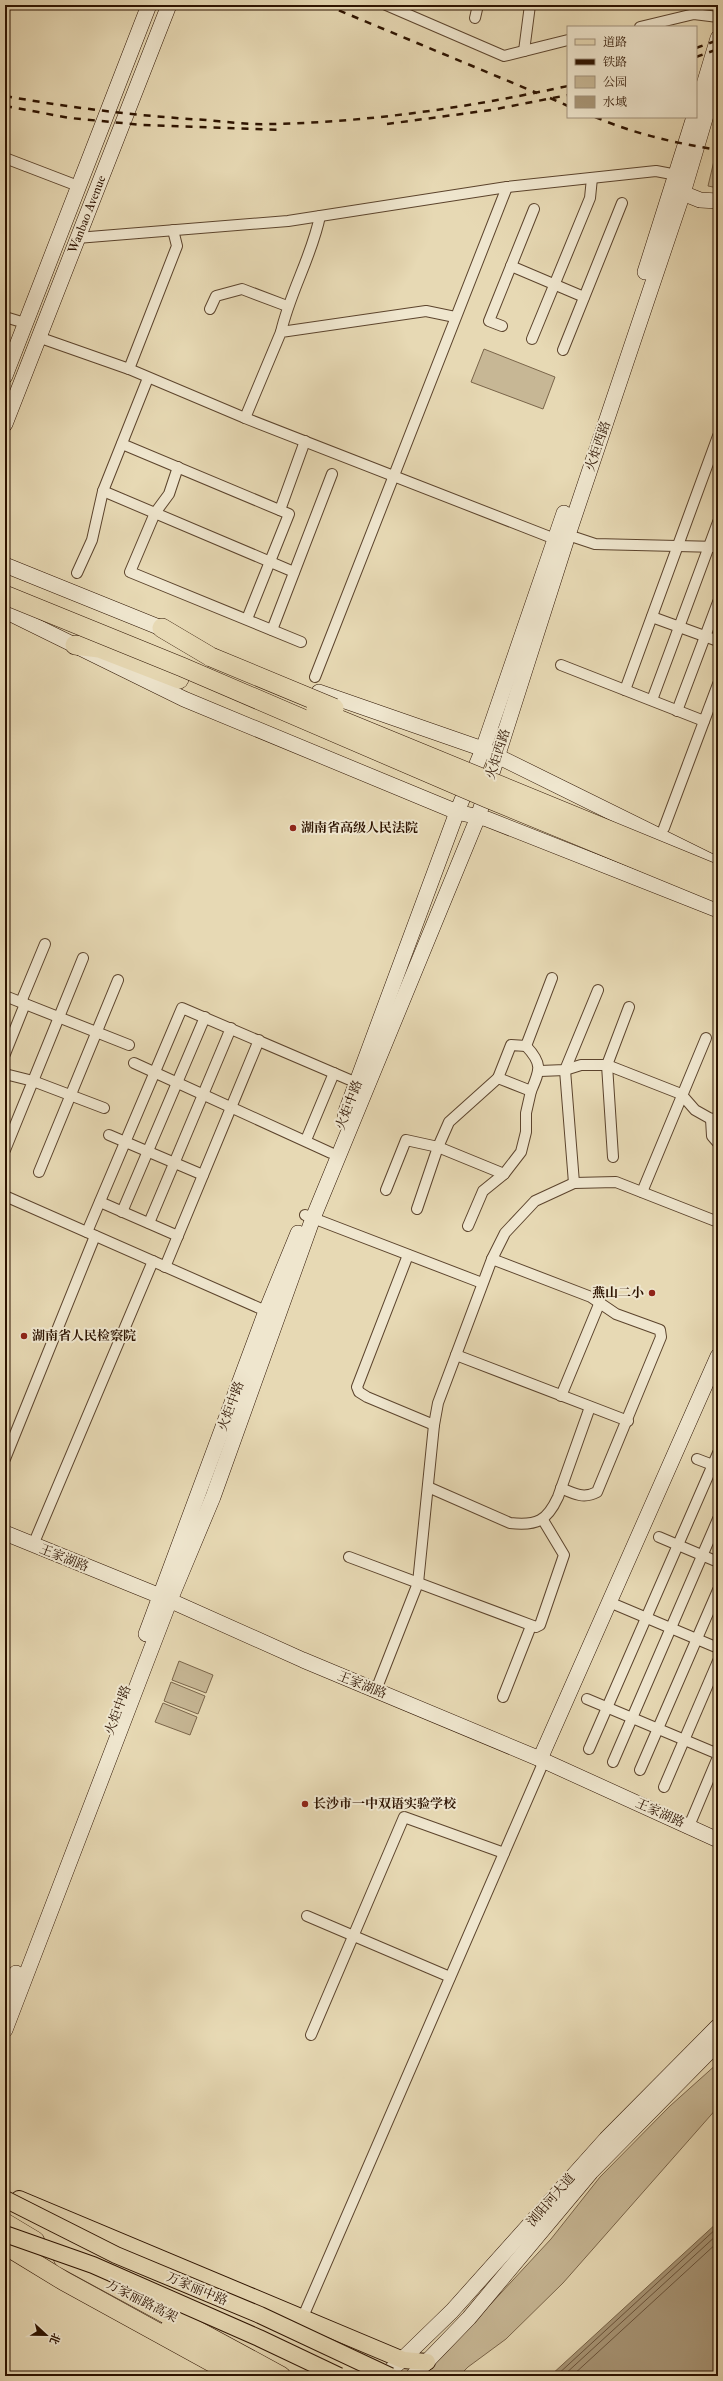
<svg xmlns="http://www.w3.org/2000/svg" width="723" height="2381" viewBox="0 0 723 2381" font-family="'IM FELL Double Pica','Noto Serif SC',serif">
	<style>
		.green { fill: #c7b795; stroke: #7a654a }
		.water { fill: #a89677; stroke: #776247 }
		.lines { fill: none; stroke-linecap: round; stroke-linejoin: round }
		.shore { stroke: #6a543c; stroke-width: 1 }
		.street-casing { stroke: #5c442d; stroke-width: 12 }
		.secondary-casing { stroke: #2d1300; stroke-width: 16 }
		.primary-casing { stroke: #2d1300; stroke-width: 18 }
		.highway-casing { stroke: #2d1300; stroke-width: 20 }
		.street { stroke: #efe6ce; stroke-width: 10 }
		.secondary { stroke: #efe6ce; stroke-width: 15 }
		.primary { stroke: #e7d9b4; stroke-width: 16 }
		.highway { stroke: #e7d9b4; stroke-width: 19 }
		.rail { stroke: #2d1300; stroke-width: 2.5; stroke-dasharray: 7 7; stroke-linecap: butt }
		.primary-bridge-casing { stroke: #2d1300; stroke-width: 18; stroke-linecap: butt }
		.highway-bridge-casing { stroke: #2d1300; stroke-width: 20; stroke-linecap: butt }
		.primary-bridge { stroke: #e7d9b4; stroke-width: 16 }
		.highway-bridge { stroke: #e7d9b4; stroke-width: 19 }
		.poi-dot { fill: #8f2418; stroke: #efe6ce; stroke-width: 1.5 }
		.labels { text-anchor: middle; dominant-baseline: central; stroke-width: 4; stroke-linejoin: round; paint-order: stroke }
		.street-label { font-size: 13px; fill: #2d1300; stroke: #efe6ce }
		.poi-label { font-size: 13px; font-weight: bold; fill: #2d1300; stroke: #efe6ce; text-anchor: start }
	</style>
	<rect width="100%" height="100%" fill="#e7d9b4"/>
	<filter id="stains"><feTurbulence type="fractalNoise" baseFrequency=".005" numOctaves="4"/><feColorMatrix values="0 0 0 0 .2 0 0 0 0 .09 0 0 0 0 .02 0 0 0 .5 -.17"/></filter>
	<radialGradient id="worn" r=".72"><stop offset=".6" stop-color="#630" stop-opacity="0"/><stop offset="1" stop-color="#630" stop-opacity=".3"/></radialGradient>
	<g class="green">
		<path d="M718,144V188L708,186Z"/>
		<path d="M484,349L555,377L543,409L471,382Z"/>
		<path d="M179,1661L213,1675L206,1693L172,1680Z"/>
		<path d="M171,1682L205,1696L198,1714L164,1701Z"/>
		<path d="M163,1703L197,1717L190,1735L155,1722Z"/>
		<path d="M718,2063V2107L563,2283L506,2339L468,2367L459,2376H424L551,2239L600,2177L670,2106Z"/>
	</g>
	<path class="water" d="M718,2222V2376H550Z"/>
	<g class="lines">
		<g class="shore">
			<path d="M556,2376L718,2227"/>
			<path d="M563,2376L718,2234"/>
			<path d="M572,2376L718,2242"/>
		</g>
		<defs>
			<g id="street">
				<path d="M386,5L504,56L568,40"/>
				<path d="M475,18L478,5"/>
				<path d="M640,27L694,14L718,17"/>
				<path d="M524,51L530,5"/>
				<path d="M5,158L78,186"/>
				<path d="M77,238L288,221L507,187L656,171L677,175"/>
				<path d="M511,266L584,297"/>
				<path d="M210,309L216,296L242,289L287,306"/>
				<path d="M5,317L25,323"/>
				<path d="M502,326L489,321L534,209"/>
				<path d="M281,332C290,292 312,256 320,216"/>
				<path d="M38,337L129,369L245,418L555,539L568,535L595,544L718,547"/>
				<path d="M532,339L590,198L592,178"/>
				<path d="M563,350L622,203"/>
				<path d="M129,369L177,246L173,230"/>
				<path d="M245,418L281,332L426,311L455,317"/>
				<path d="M122,444L289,514L247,619"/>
				<path d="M178,467L169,494L155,513L130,572L301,642"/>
				<path d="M103,491L294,572"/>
				<path d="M280,510L305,441"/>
				<path d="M77,573L92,540L103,491L148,378"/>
				<path d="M652,617L718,641"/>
				<path d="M272,630L332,474"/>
				<path d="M561,665L704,721"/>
				<path d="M315,677L507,187"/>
				<path d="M625,690L718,436"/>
				<path d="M652,700L718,522"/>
				<path d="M677,711L718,602"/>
				<path d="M664,828L718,684"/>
				<path d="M5,996L129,1045"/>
				<path d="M21,1002L45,944"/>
				<path d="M5,1054L25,1004"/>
				<path d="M134,1063L331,1153"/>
				<path d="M540,1071L565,1070L581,1065H607L681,1094L695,1110L711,1119L718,1118"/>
				<path d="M5,1074L33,1081L104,1108"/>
				<path d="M498,1078L511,1045L526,1046L552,978"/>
				<path d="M711,1119L712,1136L718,1143"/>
				<path d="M109,1135L203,1175"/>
				<path d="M306,1140L334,1073"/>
				<path d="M5,1150L83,958"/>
				<path d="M613,1157L607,1065L629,1007"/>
				<path d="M39,1172L118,980"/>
				<path d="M574,1183L565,1070L598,990"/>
				<path d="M386,1190L406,1140L438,1147L504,1174"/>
				<path d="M642,1192L706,1038"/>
				<path d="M5,1196L266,1311"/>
				<path d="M100,1202L178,1236"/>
				<path d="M417,1209L438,1147L449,1122L498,1078L531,1091C540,1070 543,1064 526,1046"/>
				<path d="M122,1212L205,1017"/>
				<path d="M305,1215L482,1283"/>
				<path d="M149,1223L231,1028"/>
				<path d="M468,1226L483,1191L504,1174L521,1152L526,1132V1113L531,1091"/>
				<path d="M87,1232L182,1008L357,1083"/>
				<path d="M408,1255L357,1387L359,1392L367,1397L434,1425"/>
				<path d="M492,1259L591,1297L616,1314L660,1330L661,1337L597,1492C584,1499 574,1494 561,1488"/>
				<path d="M165,1267L259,1040"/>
				<path d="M456,1355L628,1421"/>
				<path d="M561,1396L600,1302"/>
				<path d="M5,1459L95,1236"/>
				<path d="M697,1459L718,1467"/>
				<path d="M428,1487L510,1523C537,1526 547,1521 558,1497L590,1407"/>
				<path d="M659,1537L718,1562"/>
				<path d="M33,1545L153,1261"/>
				<path d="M349,1557L536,1627L540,1625L564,1555L543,1520"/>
				<path d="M609,1602L718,1648"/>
				<path d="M376,1690L418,1583L434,1425L438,1403L492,1259L505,1233L535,1201L574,1183L616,1182L718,1222"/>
				<path d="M503,1697L531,1626"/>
				<path d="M587,1699L718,1754"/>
				<path d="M589,1749L718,1453"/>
				<path d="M613,1762L718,1519"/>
				<path d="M640,1770L718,1590"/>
				<path d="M664,1787L718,1661"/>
				<path d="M689,1826L718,1757"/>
				<path d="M307,1916L450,1977"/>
				<path d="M311,2035L404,1817L504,1853"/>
				<path d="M302,2319L544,1761"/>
			</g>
			<g id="secondary">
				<path d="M696,111L718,38"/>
				<path d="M675,190L700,200L718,201"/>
				<path d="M645,272L694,117"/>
				<path d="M5,376L149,5"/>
				<path id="s1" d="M5,424L169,5"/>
				<path d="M5,565L171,632"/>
				<path d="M5,611L184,699L457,812L487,819L718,910"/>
				<path d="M319,692L483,749L718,865"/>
				<path d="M345,1114L457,812L483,749L564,513"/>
				<path d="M5,1533L160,1596L303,1660L540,1759L718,1840"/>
				<path d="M146,1634L266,1311L298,1233"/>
				<path d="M540,1759L718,1356"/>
				<path d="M5,2001L16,1973"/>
				<path d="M5,2030L170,1600L213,1497L313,1218L478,817L568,535L683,193L718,75"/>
				<path d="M385,2376L452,2311L606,2139L718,2026"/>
				<path d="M413,2376L469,2318L591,2172L718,2043"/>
			</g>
			<g id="primary">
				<path d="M19,2199L403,2360L427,2362"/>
				<path d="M168,2328L261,2376"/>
			</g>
			<g id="highway">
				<path d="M162,628L211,657"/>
				<path d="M75,645L99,648L179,679"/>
				<path d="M5,2223L35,2241"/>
				<path d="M5,2245L64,2281L237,2376"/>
				<path d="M63,2258L281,2376"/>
			</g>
		</defs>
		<use href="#street" class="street-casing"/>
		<use href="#secondary" class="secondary-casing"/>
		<use href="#primary" class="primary-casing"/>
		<use href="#highway" class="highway-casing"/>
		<use href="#street" class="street"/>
		<use href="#secondary" class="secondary"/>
		<use href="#primary" class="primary"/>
		<use href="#highway" class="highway"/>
		<g class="rail">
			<path d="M326,5L537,93"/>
			<path d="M696,48L718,40"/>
			<path d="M696,57L718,49"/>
			<path d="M5,96C72,108 138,116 206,120C228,122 250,125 272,124C372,122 470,107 568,86"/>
			<path d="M550,98L568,106"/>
			<path d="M5,106L70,118L143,125L281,130"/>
			<path d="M595,117C635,134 675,143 718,150"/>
			<path d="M387,124L491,110L568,95"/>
		</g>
		<defs>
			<g id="primary-bridge">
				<path d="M5,2199L116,2255L260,2315L390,2376"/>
				<path d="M5,2234L93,2265L259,2338L339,2376"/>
			</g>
			<g id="highway-bridge">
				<path d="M5,595L182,667L487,798L718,893"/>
				<path d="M211,657L334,708"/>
				<path d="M316,710L718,875"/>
			</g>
		</defs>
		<use href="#primary-bridge" class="primary-bridge-casing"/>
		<use href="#highway-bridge" class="highway-bridge-casing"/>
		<use href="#primary-bridge" class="primary-bridge"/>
		<use href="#highway-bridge" class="highway-bridge"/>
	</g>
	<g class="poi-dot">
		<circle cx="293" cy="828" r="4"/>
		<circle cx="652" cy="1293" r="4"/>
		<circle cx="24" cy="1336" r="4"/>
		<circle cx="305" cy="1804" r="4"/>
	</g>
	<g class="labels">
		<g class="street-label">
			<text stroke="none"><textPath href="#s1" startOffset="225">Wanbao Avenue</textPath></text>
			<text transform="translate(598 446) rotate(-71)">火炬西路</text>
			<text transform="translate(498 754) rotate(-72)">火炬西路</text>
			<text transform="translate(349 1105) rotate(-69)">火炬中路</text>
			<text transform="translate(231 1406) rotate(-70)">火炬中路</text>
			<text transform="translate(64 1558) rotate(22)">王家湖路</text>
			<text transform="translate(362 1685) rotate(22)">王家湖路</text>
			<text transform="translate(118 1710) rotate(-70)">火炬中路</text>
			<text transform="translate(660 1813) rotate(24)">王家湖路</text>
			<text transform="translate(551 2200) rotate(-49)">浏阳河大道</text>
			<text transform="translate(197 2289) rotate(23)">万家丽中路</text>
			<text transform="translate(142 2301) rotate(27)">万家丽路高架</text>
		</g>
		<g class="poi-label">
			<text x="301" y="828">湖南省高级人民法院</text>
			<text x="644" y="1293" text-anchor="end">燕山二小</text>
			<text x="32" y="1336">湖南省人民检察院</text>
			<text x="313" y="1804">长沙市一中双语实验学校</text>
		</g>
	</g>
	<rect width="723" height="2381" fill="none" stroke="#e7d9b4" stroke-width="20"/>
	<rect x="6" y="6" width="711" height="2369" fill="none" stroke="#2d1300" stroke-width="2"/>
	<rect x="10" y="10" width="703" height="2361" fill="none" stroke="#2d1300"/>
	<rect x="567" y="26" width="130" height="92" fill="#efe6ce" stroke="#a1927c"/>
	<rect x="575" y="39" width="20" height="6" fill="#e7d9b4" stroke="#a1927c"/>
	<text x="603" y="46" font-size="12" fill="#2d1300">道路</text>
	<rect x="575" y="59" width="20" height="6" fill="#2d1300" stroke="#a1927c"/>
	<text x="603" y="66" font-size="12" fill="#2d1300">铁路</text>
	<rect x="575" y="76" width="20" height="12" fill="#c7b795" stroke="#a1927c"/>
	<text x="603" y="86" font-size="12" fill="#2d1300">公园</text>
	<rect x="575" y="96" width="20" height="12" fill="#a89677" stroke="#a1927c"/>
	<text x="603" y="106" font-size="12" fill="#2d1300">水域</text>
	<g transform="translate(46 2335) rotate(112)" stroke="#efe6ce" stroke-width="3" paint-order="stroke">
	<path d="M0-3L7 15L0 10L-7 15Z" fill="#2d1300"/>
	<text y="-6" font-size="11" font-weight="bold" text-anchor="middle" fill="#2d1300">北</text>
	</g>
	<rect width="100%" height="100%" filter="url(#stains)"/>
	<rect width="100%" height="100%" fill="url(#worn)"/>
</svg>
